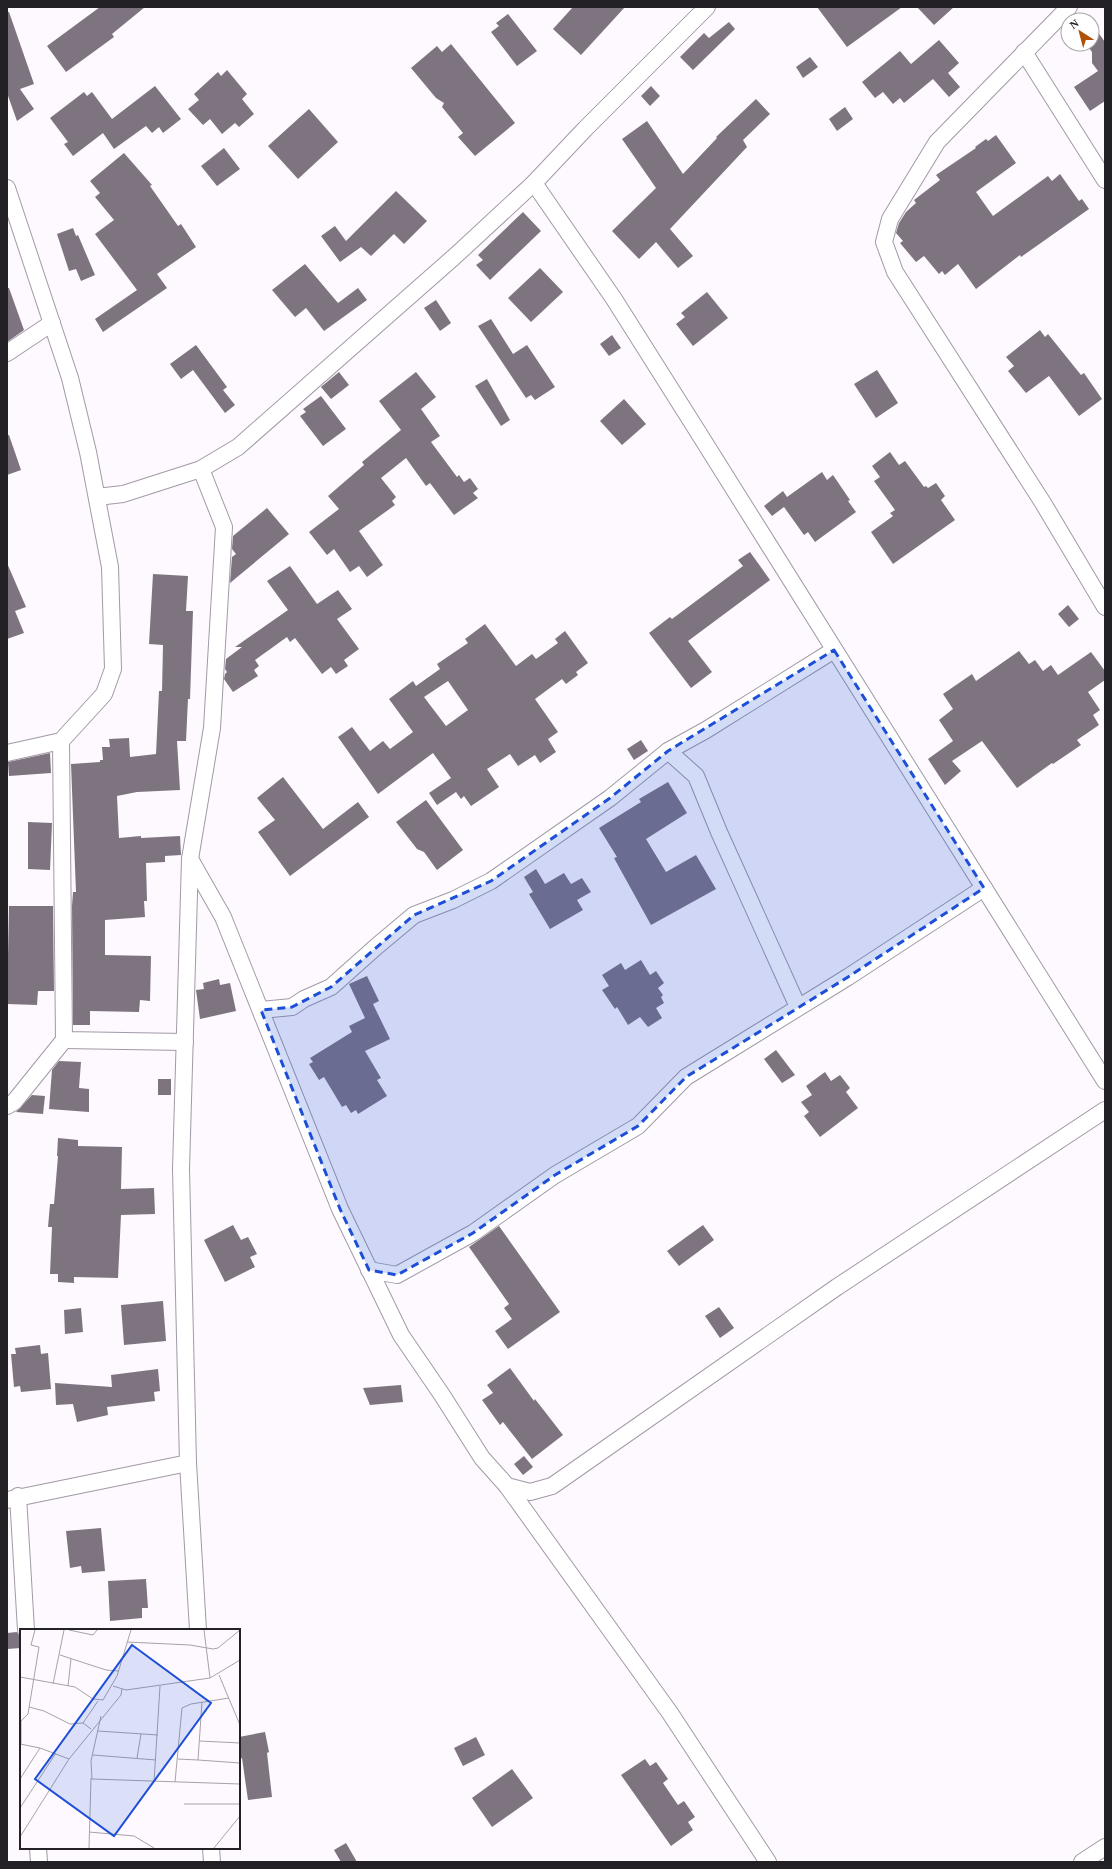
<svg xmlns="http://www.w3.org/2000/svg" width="1112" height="1869" viewBox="0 0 1112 1869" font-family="'Times New Roman',serif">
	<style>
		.building { fill: #7d7480; fill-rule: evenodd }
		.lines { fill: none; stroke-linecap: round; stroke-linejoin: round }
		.minor-casing { stroke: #a299a6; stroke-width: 18 }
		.minor { stroke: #fff; stroke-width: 16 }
		.marked { fill: #1d4ed8; fill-opacity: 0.2; stroke: #1d4ed8; stroke-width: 3; stroke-dasharray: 8 5; stroke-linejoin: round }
		.inset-road { fill: none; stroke: #a6a3a8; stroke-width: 1 }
		.view { fill: #1d4ed8; fill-opacity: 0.15; stroke: #1d4ed8; stroke-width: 2 }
		.inset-edge { fill: none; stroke: #242126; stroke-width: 2 }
	</style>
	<rect width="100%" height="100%" fill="#fdf9fe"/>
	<g class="building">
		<path d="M100,7H145L112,34L114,37L66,72L47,46Z"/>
		<path d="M573,7H625L581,55L553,29Z"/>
		<path d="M817,7H902L847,47Z"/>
		<path d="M917,7H954L934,25Z"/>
		<path d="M7,12H9L34,84L20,89L34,109L17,121L7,93Z"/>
		<path d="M508,14L537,51L517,66L491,32L499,26L496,23Z"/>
		<path d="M729,22L735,29L693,70L680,57L704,33L709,38Z"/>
		<path d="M1092,24L1105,42V101L1090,111L1074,87L1098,71L1092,63V52L1086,44H1092Z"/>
		<path d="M939,40L959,63L948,73L960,87L949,97L933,79L904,103L900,98L893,104L883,92L875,98L862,82L900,51L911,64Z"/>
		<path d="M451,44L515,123L475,156L458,137L463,133L442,107L444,103L436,98L411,68L437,46L442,52Z"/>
		<path d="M810,57L818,67L803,78L796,67Z"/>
		<path d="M227,70L247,94L242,99L254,114L239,127L235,123L222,134L210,119L203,125L188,109L199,100L194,94L218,72L221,76Z"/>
		<path d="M155,86L181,119L163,133L159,127L152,133L146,126L114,149L103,133L73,156L64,144L68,142L50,118L84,92L87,96L92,92L112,119Z"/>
		<path d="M651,86L660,96L650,106L641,96Z"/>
		<path d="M756,99L770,114L743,140L747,147L670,229L693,256L678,268L656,242L639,259L612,231L656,188L622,139L647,121L683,174L717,138L716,137Z"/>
		<path d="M845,107L853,119L837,131L829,119Z"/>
		<path d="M309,109L338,142L298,179L268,146Z"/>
		<path d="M996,135L1016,163L976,192L993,216L1048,176L1052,181L1060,174L1079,201L1082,199L1089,209L1021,257L1020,255L976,289L958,264L945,275L942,271L939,274L924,256L916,262L900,243L903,241L896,233L899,223L906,212L916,203L914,200L940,180L936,175L976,148L975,147L986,139L988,141Z"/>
		<path d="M224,148L240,169L217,186L201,166Z"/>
		<path d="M124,153L152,185L150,186L178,226L181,224L196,247L157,274L167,288L103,332L95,319L137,290L95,234L114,220L95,197L100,193L90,181Z"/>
		<path d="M396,191L427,221L404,244L394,234L371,256L361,247L340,262L321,236L335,226L346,241Z"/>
		<path d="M523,212L541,231L490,280L476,265L483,260L478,255Z"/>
		<path d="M73,228L76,236L78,235L95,275L81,281L76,269L69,271L57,234Z"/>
		<path d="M305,264L338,303L358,288L367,300L324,331L306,308L295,317L272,290Z"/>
		<path d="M540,268L563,292L531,322L508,298Z"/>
		<path d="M7,288H9L24,330L7,342Z"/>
		<path d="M707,292L728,318L693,346L676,324L685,317L681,313Z"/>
		<path d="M436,300L451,323L440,331L424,308Z"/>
		<path d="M491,319L513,354L527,345L555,387L535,400L531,395L526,398L478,326Z"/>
		<path d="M1040,330L1045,337L1048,334L1081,375L1084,373L1102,399L1079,416L1049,376L1026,393L1008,371L1014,366L1006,357Z"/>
		<path d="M612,335L621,348L609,356L600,344Z"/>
		<path d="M196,345L227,387L223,390L235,405L225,413L193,370L181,379L170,364Z"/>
		<path d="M877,370L898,403L876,418L854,384Z"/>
		<path d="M339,372L349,385L331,399L321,387Z"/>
		<path d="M416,372L436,397L421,409L440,436L431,442L457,477L459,475L464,482L470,478L478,489L473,493L478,498L454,515L430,483L426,486L406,458L381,478L396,497L392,501L395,505L359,531L383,565L367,577L359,566L350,572L334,549L327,555L309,532L339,509L328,496L364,465L362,462L401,430L379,401Z"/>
		<path d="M487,379L510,420L501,426L475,386Z"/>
		<path d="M321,396L346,429L323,446L300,416L306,412L303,409Z"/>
		<path d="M624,399L646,424L622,445L600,421Z"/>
		<path d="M7,435H9L21,470L7,475Z"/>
		<path d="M890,452L899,465L905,461L924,487L926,486L928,488L936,483L945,496L941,500L955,520L893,564L871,532L893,516L890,513L895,510L874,481L880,477L872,466Z"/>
		<path d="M822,472L827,480L833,475L850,500L848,501L856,512L815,542L808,532L804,535L784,507L772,516L764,506L783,491L787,497Z"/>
		<path d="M267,508L289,534L230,583L232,557L236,554L232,549L233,536Z"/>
		<path d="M750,552L770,580L688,641L712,672L691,688L649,633L670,617L672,619L743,566L738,560Z"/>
		<path d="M7,563L26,607L15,611L24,633L7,639Z"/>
		<path d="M290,566L317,604L338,590L352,609L337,619L359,649L344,660L348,666L336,674L331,667L322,674L295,638L290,642L287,637L255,660L259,666L254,670L258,676L233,692L224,679L225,674L227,672L225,669L226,659L242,647H235L288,610L267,581Z"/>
		<path d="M153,574L188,576L186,611H193L190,699H188L186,741H177L180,790L137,792L117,796L119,838L141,836V838L180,836L181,855L165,856V862L146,863L147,901H144L145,917L105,920V955L151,956L150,1001L140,1000L139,1012L90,1011V1025H73L72,906L73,892H76L71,764L100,762V760H103L102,747H110L109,739L129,738L130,757L156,754L159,691H162L163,645L149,644Z"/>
		<path d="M1068,605L1079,619L1069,627L1058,614Z"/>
		<path d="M485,624L516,666L532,654L536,659L558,643L555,639L565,631L588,663L576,672L578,675L566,684L562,679L535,699L558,732L548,739L556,752L540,763L535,755L518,766L510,754L487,769L499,787L471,806L464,796L461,799L456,792L437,805L429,793L451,778L433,753L378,794L338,737L352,727L370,751L383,741L390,749L413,732L389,699L413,681L416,686L440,669L437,664L468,643L465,639ZM448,681L468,710L446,726L424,697Z"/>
		<path d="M1019,651L1029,664L1035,660L1043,671L1051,665L1058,675L1091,652L1105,671V680L1088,692L1100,710L1093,715L1099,725L1077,740L1081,745L1053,764L1052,763L1017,788L982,741L952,761L961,771L945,785L928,759L953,741L939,720L953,709L943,694L972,674L976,681Z"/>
		<path d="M641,740L648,751L634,760L627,749Z"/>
		<path d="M50,753L51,773L9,776L8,762Z"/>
		<path d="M283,777L323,829L358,802L369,817L290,876L258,832L275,820L257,798Z"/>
		<path d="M668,782L687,813L646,839L666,872L696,855L716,889L651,925L614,858L617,857L599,828L641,802L639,799Z"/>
		<path d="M426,800L463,850L437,870L424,852L417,849L396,822Z"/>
		<path d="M28,822L52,823L50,870L28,869Z"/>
		<path d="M536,869L545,884L564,873L571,884L582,878L591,892L577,900L583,910L550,929L529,894L533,892L524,877Z"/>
		<path d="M9,906H53L54,991H38L37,1005L7,1004Z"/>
		<path d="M641,960L650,975L656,971L664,983L658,988L663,995L661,997L664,1003L656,1008L662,1018L648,1027L640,1017L628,1025L617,1007L615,1009L602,990L609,986L602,975L621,963L625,970Z"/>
		<path d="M367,976L379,1001L373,1004L390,1039L365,1051L381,1078L377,1080L387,1096L358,1114L356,1110L351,1113L346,1105L342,1107L324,1077L319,1080L309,1064L313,1062L310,1058L352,1032L349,1026L365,1018L349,984Z"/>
		<path d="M219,979L220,985L230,983L236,1011L200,1019L196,990L204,989L203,983Z"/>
		<path d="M776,1050L795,1075L782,1083L764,1059Z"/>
		<path d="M59,1061L81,1062L79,1088L89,1089V1112L49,1109L52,1070Z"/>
		<path d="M825,1072L831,1081L840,1075L850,1088L846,1092L858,1108L820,1137L804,1116L809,1112L801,1102L812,1095L806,1086Z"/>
		<rect x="158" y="1079" width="13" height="16"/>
		<path d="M32,1095L45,1096L43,1114L16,1112Z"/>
		<path d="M58,1138L78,1140V1146L122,1147L121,1189L154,1188L155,1214L121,1215L118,1278L74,1277V1283L58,1282V1274H50L52,1227H48L50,1204H54L58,1156H57Z"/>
		<path d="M233,1225L241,1240L248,1237L257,1254L250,1257L255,1267L225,1282L204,1240Z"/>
		<path d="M703,1225L714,1240L679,1266L667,1251Z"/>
		<path d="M499,1226L560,1312L508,1349L495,1331L512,1319L504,1308L509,1304L469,1247Z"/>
		<path d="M163,1301L166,1341L124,1345L121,1305Z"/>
		<path d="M719,1307L734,1328L720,1338L705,1316Z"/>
		<path d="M81,1308L83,1332L65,1334L64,1310Z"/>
		<path d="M40,1345L41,1354L48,1353L51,1389L21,1392L20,1386L14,1387L11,1354H16L15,1348Z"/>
		<path d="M510,1368L534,1401L535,1399L563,1435L532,1459L503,1422L500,1425L482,1400L493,1393L487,1385Z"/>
		<path d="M158,1369L160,1391L154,1392L155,1401L107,1407L108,1415L77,1422L73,1404L56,1405L55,1383L112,1387L111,1375Z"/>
		<path d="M401,1385L403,1402L370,1405L363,1388Z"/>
		<path d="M524,1456L533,1467L523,1475L514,1464Z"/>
		<path d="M101,1528L105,1571L82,1573L81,1566L70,1568L66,1531Z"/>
		<path d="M146,1579L148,1608H142V1618L110,1621L108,1581Z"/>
		<path d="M17,1632L21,1638V1648L7,1649V1633Z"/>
		<path d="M265,1732L269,1752L267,1753L272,1797L248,1800L242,1758L239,1759V1737Z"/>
		<path d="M476,1737L485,1755L463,1766L454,1748Z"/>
		<path d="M645,1759L650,1766L656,1762L668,1779L663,1783L678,1805L684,1801L695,1817L688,1822L693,1830L671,1846L621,1775Z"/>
		<path d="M512,1769L533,1798L492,1827L472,1798Z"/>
		<path d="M346,1843L357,1862H341L334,1850Z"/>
	</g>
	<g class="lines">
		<defs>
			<g id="minor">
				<path d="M1069,7L937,142L890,219L884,242L895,272L1043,503L1105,607"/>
				<path d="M1024,52L1105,180"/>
				<path d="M534,183L614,299L698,432L1105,1081"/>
				<path d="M7,188L70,378L88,452L110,567L113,669L104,694L61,741L7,753"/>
				<path d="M7,353L52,323"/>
				<path d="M97,497L123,494L201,469L238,447L454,257L534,183L585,129L707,7"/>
				<path d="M61,741L64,1040L185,1042"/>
				<path d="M668,751L696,776L719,832L798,1007"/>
				<path d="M190,859L223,917L340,1209L401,1335L442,1395L482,1458L507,1486L530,1492L552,1486L837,1287L1105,1110"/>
				<path d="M261,1010L292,1007L304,999L331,987L377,946L414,915L453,900L491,881L610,798L668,751L706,730L834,650"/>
				<path d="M7,1106L14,1102L64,1040"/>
				<path d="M369,1270L397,1275L473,1233L555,1175L638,1126L686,1077L848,977L984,888"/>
				<path d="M188,1463L198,1630"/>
				<path d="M507,1486L670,1713L768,1862"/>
				<path d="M18,1496L26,1630"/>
				<path d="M7,1500L188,1463L181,1169L190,859L212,728L224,527L201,469"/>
				<path d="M38,1848L39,1862"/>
				<path d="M211,1848L212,1862"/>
				<path d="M1082,1862L1105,1847"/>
			</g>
		</defs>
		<use href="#minor" class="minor-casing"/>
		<use href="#minor" class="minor"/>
	</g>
	<path class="marked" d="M834,650L984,888L848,977L686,1077L638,1126L555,1175L473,1233L397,1275L369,1270L340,1209L261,1010L292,1007L331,987L414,915L491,881L610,798L668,751Z"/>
	<g transform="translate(20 1629)">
		<rect width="220" height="220" fill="#fdf9fe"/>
		<path class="inset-road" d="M49,1L73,6L77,1M184,1L190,49M107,13L170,16L193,20L198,19L220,1M40,26L86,41L99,42M199,46L220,96M0,48L55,58L73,70L83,71L97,47L111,1M33,55L44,1M48,57L51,30M93,57L106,61L190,49L220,31M9,78L24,82L50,95L63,94M81,87L71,132L72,150L220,155M71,100L63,94L78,72M78,102L138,106M180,112L220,114M0,115L20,119L49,130L101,66L102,60M1,115V92L8,85L19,18L11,16L15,1M73,126L136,131M117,129L121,105M158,130L178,131L182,73M178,131L220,134M0,150L20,119M134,153L140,57M155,153L162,79L171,75L209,69M164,175H220M0,179L36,124M69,203L114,207L134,219M0,208L49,130M69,219L71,149M194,219L220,187"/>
		<path class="view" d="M112,16L191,74L94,207L15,150Z"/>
		<rect width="220" height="220" class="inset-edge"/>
	</g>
	<rect width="1112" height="1869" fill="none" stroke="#242126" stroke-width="16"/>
	<g transform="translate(1080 32) rotate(324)"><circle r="19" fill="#ffffff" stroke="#a7a6a8"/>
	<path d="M0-3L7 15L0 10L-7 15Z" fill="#b15107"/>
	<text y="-6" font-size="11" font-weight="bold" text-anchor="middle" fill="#242126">N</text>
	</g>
</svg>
